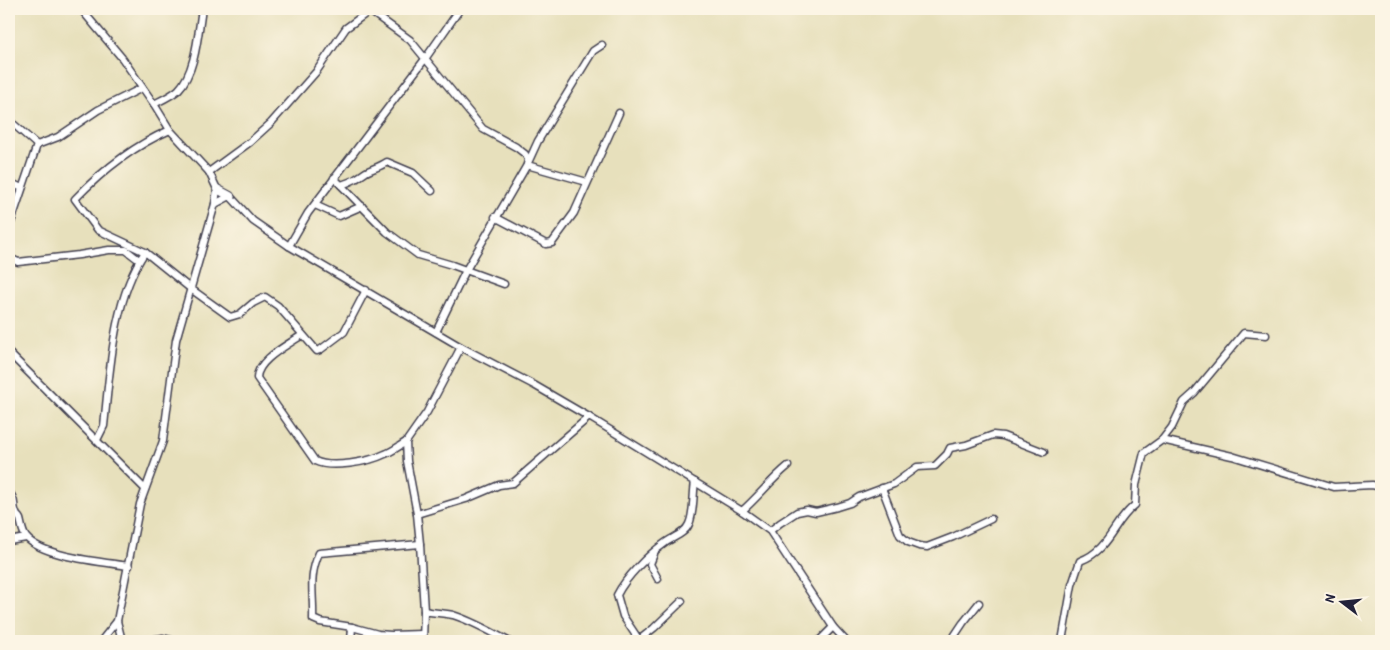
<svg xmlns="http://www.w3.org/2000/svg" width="1390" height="650" viewBox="0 0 1390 650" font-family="'Patrick Hand',sans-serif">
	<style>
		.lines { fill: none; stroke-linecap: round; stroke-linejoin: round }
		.minor-casing { stroke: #403e4e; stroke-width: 9 }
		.tertiary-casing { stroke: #403e4e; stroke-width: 10 }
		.minor { stroke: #fff; stroke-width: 6 }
		.tertiary { stroke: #fff; stroke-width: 8 }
	</style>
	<rect width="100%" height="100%" fill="#fcf5e5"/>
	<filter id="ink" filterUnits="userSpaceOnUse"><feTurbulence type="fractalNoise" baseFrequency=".02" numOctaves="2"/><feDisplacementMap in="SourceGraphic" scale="10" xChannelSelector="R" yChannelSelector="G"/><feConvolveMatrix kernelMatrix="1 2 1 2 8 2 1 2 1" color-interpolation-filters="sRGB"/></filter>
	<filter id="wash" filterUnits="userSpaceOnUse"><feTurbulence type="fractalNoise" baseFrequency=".0096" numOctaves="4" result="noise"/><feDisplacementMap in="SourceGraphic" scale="20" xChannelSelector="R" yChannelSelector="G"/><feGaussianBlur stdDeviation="1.12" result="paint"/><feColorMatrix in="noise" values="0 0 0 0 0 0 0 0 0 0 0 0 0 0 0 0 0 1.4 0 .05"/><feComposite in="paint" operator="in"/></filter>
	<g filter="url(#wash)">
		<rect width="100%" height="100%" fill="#e7e0bc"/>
	</g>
	<g filter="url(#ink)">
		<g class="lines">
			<defs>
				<g id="minor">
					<path d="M81,9L122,58L154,104L170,130L209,172L217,189L215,204L176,340L163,441L140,504L117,621L122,641"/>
					<path d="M370,11L410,40L483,129L516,147L525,154L528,159L527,165L587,182"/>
					<path d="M154,104C162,100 171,96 178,90C196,72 198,33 202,9"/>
					<path d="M9,120L37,145"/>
					<path d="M170,130C133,146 102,171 75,199L98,230L145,252L191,289L230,317L240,314L253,303L265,297L278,306L317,351L320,350L344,332L366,290"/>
					<path d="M209,172L250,142L271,123L316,72L346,28L372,9"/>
					<path d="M334,178L387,232L418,255L452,265L504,284"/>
					<path d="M9,182L22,188"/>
					<path d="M341,185C353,181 356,179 366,172C373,168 380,167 387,162L413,173L432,191"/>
					<path d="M215,204L230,196L253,221L289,246L461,347L534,385L589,417L742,511L770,531L833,627L846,641"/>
					<path d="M315,205L339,216L362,206"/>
					<path d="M495,217L546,244L552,243L574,213L619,113"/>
					<path d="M9,228L37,145L58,137L98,110L142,88"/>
					<path d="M289,246L308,213L425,59L460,9"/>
					<path d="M9,255L12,259L18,262L79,255L109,250H126L139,260"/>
					<path d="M436,332L466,270L527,165L538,141L593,51L602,45"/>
					<path d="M302,335C288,345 257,360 257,378L315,461C331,469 369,462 385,454C393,451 399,446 406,442"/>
					<path d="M9,353L145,489"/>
					<path d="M97,440L104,426C110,370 113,299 145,252"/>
					<path d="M1162,440L1232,456L1334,487L1372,485L1381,487"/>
					<path d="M882,488L900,535L908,542L919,546L927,547L953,537L991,519"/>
					<path d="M9,492C17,501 12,504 16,513C18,518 18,515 20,519C22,526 22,532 26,537C42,557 104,562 129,566"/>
					<path d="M742,511C758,497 771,480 788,466"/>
					<path d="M417,514L466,499L499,485L513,483L589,417"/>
					<path d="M770,531L780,523L797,512L807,510L816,512L837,507L850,503L859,497L894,484L917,467L935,466L947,454L950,448L966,445L993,435L1003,436L1044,452"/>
					<path d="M9,541L26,538"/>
					<path d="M420,544L319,553C308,578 314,593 313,619L320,622L352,627L378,634L391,635L422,634"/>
					<path d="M654,554L650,564L658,579"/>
					<path d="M682,601L654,628L639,640L623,616L617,595C626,577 648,555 665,543C673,537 685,534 689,524C694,514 693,493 695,482"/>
					<path d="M424,611C434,613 443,613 453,615C472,621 490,631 508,641"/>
					<path d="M101,641L117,621"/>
					<path d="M145,641L163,638L175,641"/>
					<path d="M351,641L352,627"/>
					<path d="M423,641L424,611L420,544L417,514L407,461L406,442L427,412L461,347"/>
					<path d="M819,641L833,627"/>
					<path d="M951,641L963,623L979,603"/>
					<path d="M1062,641L1072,585L1080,561C1111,549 1112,523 1135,505L1136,485L1144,453L1162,440L1172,427L1184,402L1194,393L1244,333L1266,335"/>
				</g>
				<path id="tertiary" d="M217,189L230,196"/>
			</defs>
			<use href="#minor" class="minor-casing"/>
			<use href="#tertiary" class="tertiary-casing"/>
			<use href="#minor" class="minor"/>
			<use href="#tertiary" class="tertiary"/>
		</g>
	</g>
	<rect width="1390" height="650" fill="none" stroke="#fcf5e5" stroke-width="30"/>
	<g transform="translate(1342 602) rotate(286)" stroke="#fcf5e5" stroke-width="4" paint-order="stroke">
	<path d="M0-4L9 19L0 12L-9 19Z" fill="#22223b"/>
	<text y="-8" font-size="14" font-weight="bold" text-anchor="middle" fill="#22223b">N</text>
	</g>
</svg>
